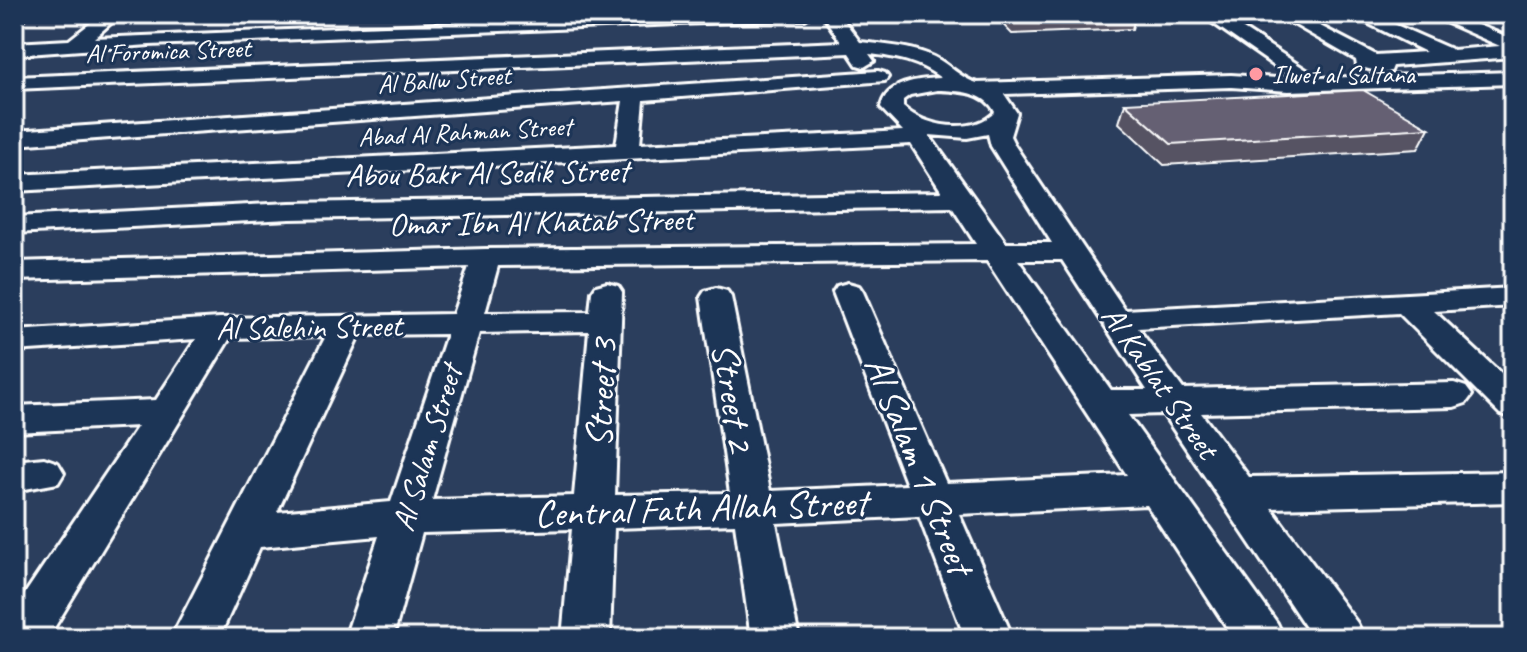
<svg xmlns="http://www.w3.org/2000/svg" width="1527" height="652" viewBox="0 0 1527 652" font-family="Caveat,sans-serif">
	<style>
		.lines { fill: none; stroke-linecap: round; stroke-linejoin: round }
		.street-casing { stroke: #fff; stroke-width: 6 }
		.secondary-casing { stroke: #fff; stroke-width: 6 }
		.street { fill: #1d3557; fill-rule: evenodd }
		.secondary { fill: #1d3557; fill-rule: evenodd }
		.wall { fill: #575363; stroke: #fff; stroke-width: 2 }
		.building { fill: #656073; stroke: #fff; stroke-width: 2 }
		.poi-dot { fill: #ff9aa2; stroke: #1d3557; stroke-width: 3 }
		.labels { text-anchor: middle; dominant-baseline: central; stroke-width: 6; stroke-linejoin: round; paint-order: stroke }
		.far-street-label { font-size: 26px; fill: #fff; stroke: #1d3557 }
		.far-poi-label { font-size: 26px; fill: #fff; stroke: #1d3557; text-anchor: start }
		.street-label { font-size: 32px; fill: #fff; stroke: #1d3557 }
		.near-street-label { font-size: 38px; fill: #fff; stroke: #1d3557 }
	</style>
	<rect width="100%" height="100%" fill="#2b3e5d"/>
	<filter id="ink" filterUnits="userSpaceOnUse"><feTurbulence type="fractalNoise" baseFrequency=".0125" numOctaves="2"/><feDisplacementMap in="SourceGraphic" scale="16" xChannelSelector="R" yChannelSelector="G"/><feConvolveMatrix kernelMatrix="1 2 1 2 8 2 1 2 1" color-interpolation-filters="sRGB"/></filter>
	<g filter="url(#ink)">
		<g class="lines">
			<defs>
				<g id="street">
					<path d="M102,14H121L94,38L675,14H813L805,19L149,45L14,55V43L69,40Z"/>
					<path d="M822,14H839L860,42C885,45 911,46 934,57C949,64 961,79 977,83L1231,75L1293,79L1200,14H1220L1319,78L1513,72V84L1288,91L1231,87L1004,94L1017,113L1010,136L1015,146L1125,310L1513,288V306L1434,311L1513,385V417L1500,414L1399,313L1138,328L1183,389L1454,383L1466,387L1472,395L1466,403L1454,407L1201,413L1249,477L1513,472V502L1271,508L1357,623L1364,638H1313L1163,414L1128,415L1277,623L1284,638H1234L1147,505L959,514L1013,638H965L919,516L776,523L799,638H751L735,524L614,528L610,638H562L572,529L422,533L393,638H345L379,536L260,547L219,638H171L326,336L230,338L48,638H14V610L138,426L14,432V406L156,400L196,339L14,351V331L220,318L453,314L469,267L14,280V262L486,249L976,244L952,207L290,219L14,233V217L290,203L942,192L911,144L14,191V175L616,145L623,101L14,145V131L878,71L885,73L888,77L885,81L644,100L640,144L903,131L881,108C885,82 918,79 941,78C918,61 897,57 869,54L874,61L864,67L857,65L849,53L14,89V77L841,42ZM937,90C958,91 985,91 995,112C973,135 924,127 903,107V100L910,95ZM988,134L991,146L1052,243H1006L929,135L967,138ZM1018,260H1062L1147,390H1111ZM987,261L1127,475L946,483L863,292L859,286L848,283L837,286L833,292L907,485L770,491L731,297L727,291L716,288L705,291L701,297L730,493L615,495L622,292L618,286L607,283L596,286L592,292L590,312L485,313L498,266ZM589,331L574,496L432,500L479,333ZM447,334L391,502L277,512L359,335Z"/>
					<path d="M1276,14H1297L1376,55L1426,52L1349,14H1371L1453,50L1500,46L1427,14H1450L1513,39V57L1393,66L1391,71L1384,73L1357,66L1356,60Z"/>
					<path d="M44,458L58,463L64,473L58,483L14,491V461Z"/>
				</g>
				<path id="secondary" d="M14,14H28L22,21L14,23Z"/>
			</defs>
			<use href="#street" class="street-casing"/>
			<use href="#secondary" class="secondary-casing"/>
			<use href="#street" class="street"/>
			<use href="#secondary" class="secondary"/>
		</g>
		<g class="wall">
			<path d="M993,14H1136L1132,29L1012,34Z"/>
			<path d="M1125,103L1429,128L1418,149L1164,165L1119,123Z"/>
		</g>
		<g class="building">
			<path d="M1013,14H1081L1015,17Z"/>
			<path d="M1363,90L1429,128L1171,144L1125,103Z"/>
		</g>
	</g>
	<circle class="poi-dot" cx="1256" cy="74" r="8"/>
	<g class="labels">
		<g class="far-street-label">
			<text transform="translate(168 51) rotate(-2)">Al Foromica Street</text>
			<text transform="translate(444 80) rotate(-4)">Al Ballw Street</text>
			<text transform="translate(465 132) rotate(-3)">Abad Al Rahman Street</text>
		</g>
		<g class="far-poi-label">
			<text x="1272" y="74">Ilwet al Saltana</text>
		</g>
		<g class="street-label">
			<text transform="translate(487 173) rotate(-1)">Abou Bakr Al Sedik Street</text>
			<text transform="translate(541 222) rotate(-1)">Omar Ibn Al Khatab Street</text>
			<text transform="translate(309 327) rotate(-1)">Al Salehin Street</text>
			<text transform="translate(1160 382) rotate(55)">Al Kablat Street</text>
			<text transform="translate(427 448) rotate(-73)">Al Salam Street</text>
		</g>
		<g class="near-street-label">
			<text transform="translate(601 393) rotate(-87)">Street 3</text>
			<text transform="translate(733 397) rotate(81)">Street 2</text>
			<text transform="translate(919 465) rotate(68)">Al Salam 1 Street</text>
			<text transform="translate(701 508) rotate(-2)">Central Fath Allah Street</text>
		</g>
	</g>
	<rect width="1527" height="652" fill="none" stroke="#1d3557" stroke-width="48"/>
	<rect x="24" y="24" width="1479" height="604" fill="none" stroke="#fff" stroke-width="3" filter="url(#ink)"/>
</svg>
